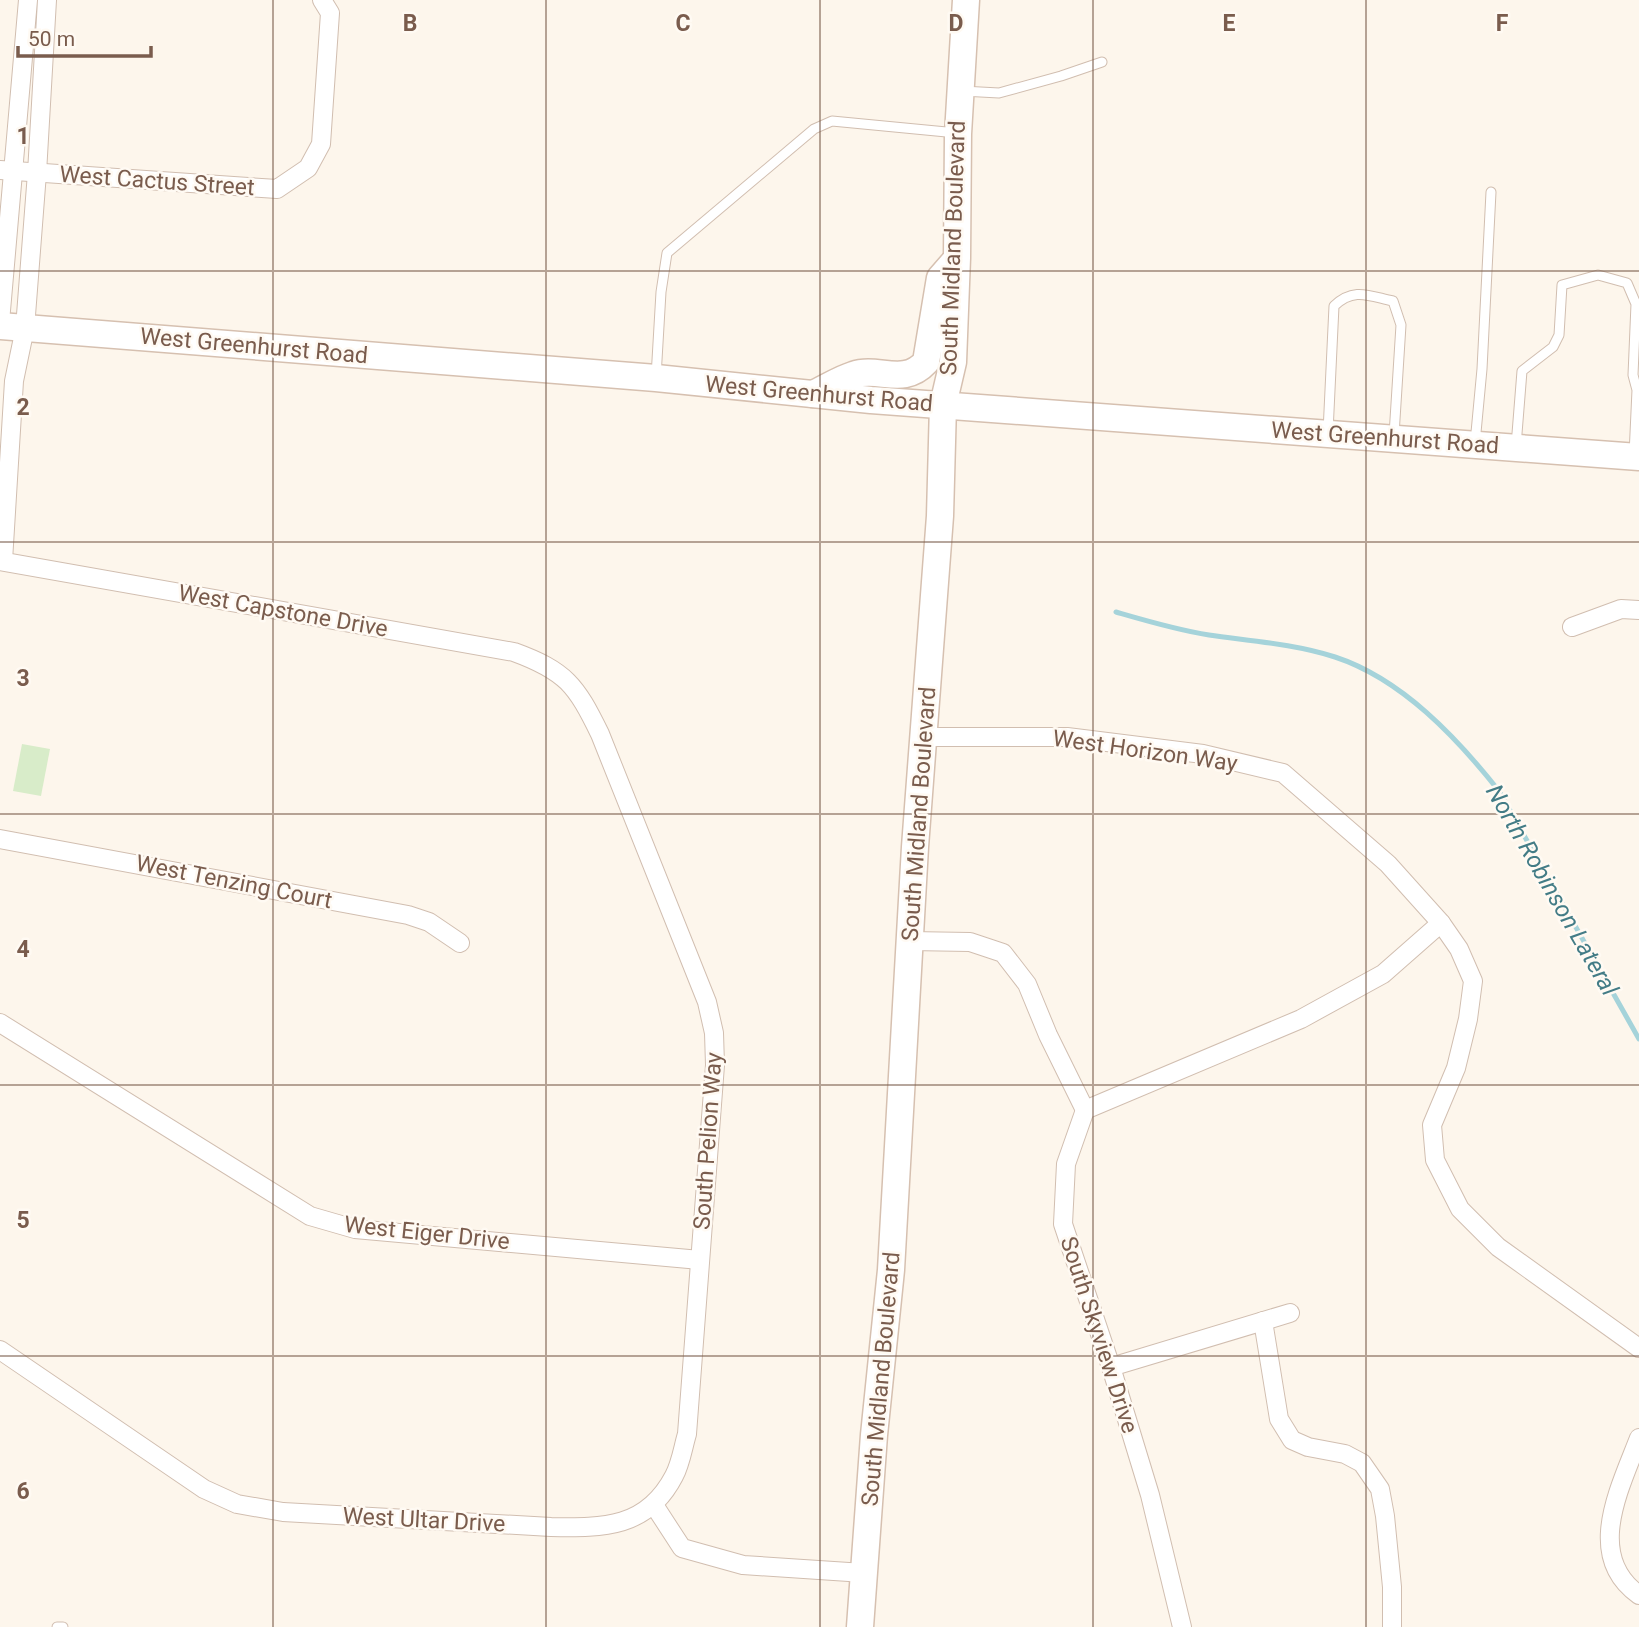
<svg xmlns="http://www.w3.org/2000/svg" width="1639" height="1627" viewBox="0 0 1639 1627" font-family="Roboto,sans-serif">
	<style>
		.green { fill: #d8ecc9 }
		.lines { fill: none; stroke-linecap: round; stroke-linejoin: round }
		.stream { stroke: #a5d3da; stroke-width: 5 }
		.lane-casing { stroke: #d1beb0; stroke-width: 11 }
		.street-casing { stroke: #d1beb0; stroke-width: 20 }
		.secondary-casing { stroke: #d6c0b0; stroke-width: 29 }
		.lane { stroke: #fff; stroke-width: 9 }
		.street { stroke: #fff; stroke-width: 18 }
		.secondary { stroke: #fff; stroke-width: 26 }
		.grid { fill: none; stroke: #7a5c4d; stroke-width: 2; stroke-opacity: 0.55 }
		.labels { text-anchor: middle; dominant-baseline: central; stroke-width: 5; stroke-linejoin: round; paint-order: stroke }
		.street-label { font-size: 23px; fill: #7a5c4d; stroke: #fffaf3 }
		.water-label { font-size: 24px; font-style: italic; fill: #437c86; stroke: #fffaf3 }
		.grid-label { font-size: 23px; text-anchor: middle; font-weight: bold; fill: #7a5c4d; stroke: #fffaf3; stroke-width: 5; stroke-linejoin: round; paint-order: stroke }
	</style>
	<rect width="100%" height="100%" fill="#fdf6ec"/>
	<path class="green" d="M22,744L50,749L41,796L13,791Z"/>
	<g class="lines">
		<path class="stream" d="M1116,612C1147,621 1177,630 1209,635C1251,641 1295,644 1335,657C1402,679 1457,738 1499,791L1639,1039"/>
		<defs>
			<g id="lane">
				<path d="M962,91L999,93L1061,76L1102,62"/>
				<path d="M656,377L661,292L667,253L814,129L832,121L957,133"/>
				<path d="M1328,432L1334,306C1354,287 1369,296 1393,301L1401,325L1394,435"/>
				<path d="M1475,443L1482,369L1491,192"/>
				<path d="M1516,446L1522,371L1553,347L1559,335L1562,285L1598,275L1627,283L1636,304L1633,375L1637,390L1634,455"/>
				<path d="M57,1627H63"/>
			</g>
			<g id="street">
				<path d="M0,170L277,189L308,168L321,144L330,13L322,0"/>
				<path d="M0,322L28,0"/>
				<path d="M0,561L514,652C566,671 576,685 600,734L707,1002L714,1033L715,1065L687,1434C683,1447 681,1463 674,1476C647,1528 604,1528 551,1527L283,1512L237,1504L204,1489L0,1350"/>
				<path d="M3,561L14,381L25,328L37,173L47,0"/>
				<path d="M1572,627L1621,609L1639,610"/>
				<path d="M925,737H1067L1203,754L1283,773L1388,864L1441,923L1459,949L1473,981L1468,1019L1456,1068L1432,1125L1435,1160L1460,1209L1498,1247L1639,1348"/>
				<path d="M0,839L408,915L429,922L460,943"/>
				<path d="M910,941L970,942L1003,953L1027,984L1048,1035L1085,1110"/>
				<path d="M0,1023L310,1216L355,1229L700,1260"/>
				<path d="M1263,1321L1279,1419L1292,1440L1308,1447L1345,1454L1362,1463L1380,1489L1385,1516L1392,1587V1627"/>
				<path d="M1111,1367L1290,1313"/>
				<path d="M1639,1438C1620,1488 1584,1556 1639,1595"/>
				<path d="M654,1505L682,1548L743,1565L864,1573"/>
				<path d="M1182,1627L1150,1495L1111,1367L1063,1224L1066,1164L1085,1110L1301,1019L1383,974L1441,923"/>
			</g>
			<g id="secondary">
				<path d="M0,326L656,378L871,400L1639,457"/>
				<path d="M813,394C826,388 840,379 853,375C879,366 903,387 926,362L940,278L954,262"/>
				<path d="M860,1627L874,1435L891,1270L915,847L940,516L943,405L953,362L957,258L958,134L966,0"/>
			</g>
		</defs>
		<use href="#lane" class="lane-casing"/>
		<use href="#street" class="street-casing"/>
		<use href="#secondary" class="secondary-casing"/>
		<use href="#lane" class="lane"/>
		<use href="#street" class="street"/>
		<use href="#secondary" class="secondary"/>
	</g>
	<path class="grid" d="M273,0V1627M546,0V1627M820,0V1627M1093,0V1627M1366,0V1627M0,271H1639M0,542H1639M0,814H1639M0,1085H1639M0,1356H1639"/>
	<g class="labels">
		<g class="street-label">
			<text transform="translate(157 181) rotate(4)">West Cactus Street</text>
			<text transform="translate(953 248) rotate(-88)">South Midland Boulevard</text>
			<text transform="translate(254 346) rotate(5)">West Greenhurst Road</text>
			<text transform="translate(819 394) rotate(5)">West Greenhurst Road</text>
			<text transform="translate(1385 438) rotate(4)">West Greenhurst Road</text>
			<text transform="translate(283 611) rotate(10)">West Capstone Drive</text>
			<text transform="translate(1145 751) rotate(8)">West Horizon Way</text>
			<text transform="translate(919 814) rotate(-86)">South Midland Boulevard</text>
			<text transform="translate(234 882) rotate(11)">West Tenzing Court</text>
			<text transform="translate(708 1141) rotate(-86)">South Pelion Way</text>
			<text transform="translate(427 1233) rotate(6)">West Eiger Drive</text>
			<text transform="translate(1099 1335) rotate(72)">South Skyview Drive</text>
			<text transform="translate(881 1379) rotate(-85)">South Midland Boulevard</text>
			<text transform="translate(424 1520) rotate(3)">West Ultar Drive</text>
		</g>
		<g class="water-label">
			<text transform="translate(1552 890) rotate(60)">North Robinson Lateral</text>
		</g>
	</g>
	<g class="grid-label">
		<text x="410" y="31">B</text>
		<text x="683" y="31">C</text>
		<text x="956" y="31">D</text>
		<text x="1229" y="31">E</text>
		<text x="1502" y="31">F</text>
		<text x="23" y="144">1</text>
		<text x="23" y="415">2</text>
		<text x="23" y="686">3</text>
		<text x="23" y="957">4</text>
		<text x="23" y="1228">5</text>
		<text x="23" y="1499">6</text>
	</g>
	<path d="M18 46v10h133v-10" fill="none" stroke="#7a5c4d" stroke-width="3.5"/>
	<text x="28" y="46" font-size="21" fill="#7a5c4d" stroke="#fffaf3" stroke-width="5" paint-order="stroke">50 m</text>
</svg>
